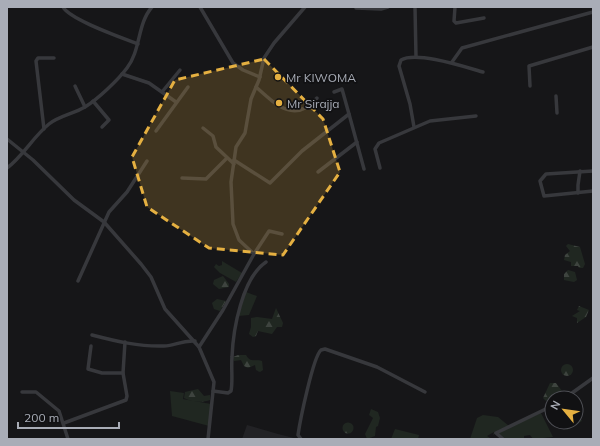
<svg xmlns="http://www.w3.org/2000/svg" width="600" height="446" viewBox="0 0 600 446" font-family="Mulish,sans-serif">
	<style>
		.built { fill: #222225 }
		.green { fill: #202721 }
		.forest { fill: url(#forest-firs) }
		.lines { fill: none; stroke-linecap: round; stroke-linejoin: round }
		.minor { stroke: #37383c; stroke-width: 3.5 }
		.marked { fill: #e5b041; fill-opacity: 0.2; stroke: #e5b041; stroke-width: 3; stroke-dasharray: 8 5; stroke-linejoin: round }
		.poi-dot { fill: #e5b041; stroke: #111113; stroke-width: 1.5 }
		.labels { text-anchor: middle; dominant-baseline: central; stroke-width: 3.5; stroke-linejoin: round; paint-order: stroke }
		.poi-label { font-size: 12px; fill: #a9adb7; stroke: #111113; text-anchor: start }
	</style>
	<defs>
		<pattern id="forest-firs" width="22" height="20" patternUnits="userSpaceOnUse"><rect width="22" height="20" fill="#202721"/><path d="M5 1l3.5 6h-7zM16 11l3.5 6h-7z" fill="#3e443f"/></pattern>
	</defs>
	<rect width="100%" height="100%" fill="#161618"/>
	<path class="built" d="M247,425L278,434L298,439H242Z"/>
	<g class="green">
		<path d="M222,261L242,273L236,282L220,273L214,267L216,264L219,266L222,265Z"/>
		<path d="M246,292L257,296L249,315L238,316Z"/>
		<path d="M170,391L184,393L183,399L211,404L209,426L172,416Z"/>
		<path d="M371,409L378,412L380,418L378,426L376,427L375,436L367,439L365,434L373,418L369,415Z"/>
		<path d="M576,412L582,421L567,430L562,422H576Z"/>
		<path d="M541,413L553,437L533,439L530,435L524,436V439H505L497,433Z"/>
		<path d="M483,415L498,417L509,426L493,435L494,432L487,436L490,438L487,439H470L477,418Z"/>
		<path d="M395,429L419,435L418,439H391Z"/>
	</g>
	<g class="forest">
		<path d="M568,244L580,247L585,264L583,268H579L578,266H571V262L564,260L565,255L570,251L566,246Z"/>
		<path d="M568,270L575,272L577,280L574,282L564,280V274Z"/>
		<path d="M223,276L229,284V287L219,289L213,284L214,280Z"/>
		<path d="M217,299L226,301L220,311L214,309L212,303Z"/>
		<path d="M579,306L589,310L586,317L577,323V318L572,316L580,311L577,310Z"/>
		<path d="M276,308L283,323L282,327H277L272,334L258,331L256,336L253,337L249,334L251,327V318L257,317L272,319Z"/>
		<path d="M238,355H246C250,363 255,359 262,361L263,370L260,372L256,370L255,365L248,368L244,366L241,360L234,361L233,357Z"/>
		<circle cx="567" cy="370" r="6"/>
		<path d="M550,383H556L562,391L555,393L558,398H550L546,401L543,398Z"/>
		<path d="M198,389L204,396L210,395V400C202,403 191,402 184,398L185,392Z"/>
		<circle cx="348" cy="428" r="5.5"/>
	</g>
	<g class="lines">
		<g class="minor">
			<path d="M63,7C70,20 123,38 138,44"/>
			<path d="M200,7L233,63L243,70L260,77"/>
			<path d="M415,7L416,57"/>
			<path d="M455,7L454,21L456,23L484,18"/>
			<path d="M356,8L381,9L388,7"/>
			<path d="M452,62L462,48L593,12"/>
			<path d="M122,74L149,83L176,102"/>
			<path d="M75,86L85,107"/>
			<path d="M530,86L529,66L593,47"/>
			<path d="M256,87C276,105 295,124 317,98"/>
			<path d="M162,92L180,70"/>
			<path d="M334,92L342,89L349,114"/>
			<path d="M556,96L557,113"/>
			<path d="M93,101L109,120L102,127"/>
			<path d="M414,127L410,104L399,66L401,60C417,51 465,67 483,72"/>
			<path d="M203,128L213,136L216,147L234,164"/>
			<path d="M44,129L36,61L38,58H54"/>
			<path d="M156,131L188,87"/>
			<path d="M7,139L33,160L74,200L104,222L141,264L151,277L165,309L199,347L214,382L208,439"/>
			<path d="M234,160L270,183L302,151L349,114L364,169"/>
			<path d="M7,168C23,156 33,137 49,124C59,116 73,114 85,107C98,99 118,80 127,68C141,50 137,24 152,7"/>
			<path d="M380,168L375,149L379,143L430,121L476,116"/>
			<path d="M593,171L546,174L540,181L544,196L593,191"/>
			<path d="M318,172L357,142"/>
			<path d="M182,178L206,179L227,158"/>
			<path d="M578,193V185L580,171"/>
			<path d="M254,254L269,231L282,234"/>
			<path d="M78,281L109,212L127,192L147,161"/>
			<path d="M92,335C115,341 140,347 164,346C175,346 181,340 195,341"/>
			<path d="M91,346L88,369L102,373H123"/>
			<path d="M199,347L223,310L254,254L239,240L233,224L231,182L236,147L245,133L251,99L259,80L264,58L274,43L305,7"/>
			<path d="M213,391L228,393L231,391C233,381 231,368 232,357C233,330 242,278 266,262"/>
			<path d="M22,392H36L59,411L68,439"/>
			<path d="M565,398L593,378"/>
			<path d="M64,423L126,400L127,396L123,373L125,342"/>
			<path d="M301,439L298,435C300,421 313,357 321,350L325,349L377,367L425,392"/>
			<path d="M503,439L496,433L552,406"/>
		</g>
	</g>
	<path class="marked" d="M264,59L323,119L340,172L283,255L209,248L147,207L132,157L175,80Z"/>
	<g class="poi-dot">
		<circle cx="278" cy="77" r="4"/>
		<circle cx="279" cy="103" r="4"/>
	</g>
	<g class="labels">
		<g class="poi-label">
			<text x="286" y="77">Mr KIWOMA</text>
			<text x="287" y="103">Mr Sirajja</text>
		</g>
	</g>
	<rect width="600" height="446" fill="none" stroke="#a9adb7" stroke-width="16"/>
	<g transform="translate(564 410) rotate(299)"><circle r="19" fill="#111113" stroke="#4e4f55"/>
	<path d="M0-3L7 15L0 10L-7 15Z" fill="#e5b041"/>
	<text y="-6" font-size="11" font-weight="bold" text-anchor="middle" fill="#a9adb7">N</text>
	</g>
	<path d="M18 422v6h101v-6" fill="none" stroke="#a9adb7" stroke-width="2"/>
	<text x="24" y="422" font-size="12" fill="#a9adb7" stroke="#111113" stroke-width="3" paint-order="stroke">200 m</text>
</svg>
